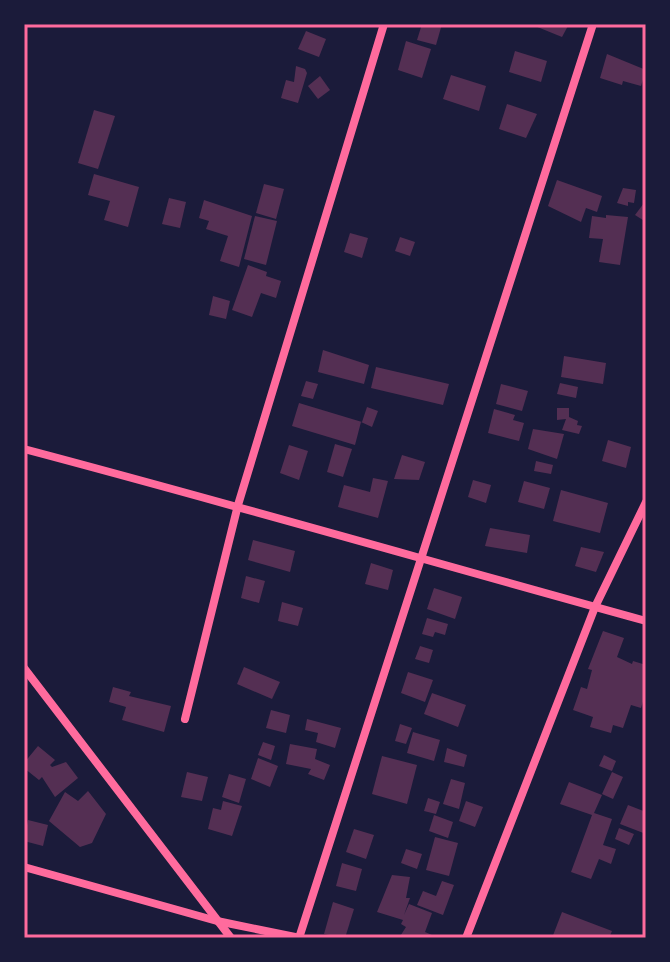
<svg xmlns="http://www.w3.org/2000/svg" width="670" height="962" viewBox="0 0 670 962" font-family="Manrope,sans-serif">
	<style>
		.building { fill: #542f53 }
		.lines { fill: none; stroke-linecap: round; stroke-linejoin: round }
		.minor { stroke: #ff6b9d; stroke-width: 8 }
		.neatline { fill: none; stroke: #ff6b9d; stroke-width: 3 }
	</style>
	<rect width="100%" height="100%" fill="#1b1b3a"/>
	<g class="building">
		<path d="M422,24H442L436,45L417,40Z"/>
		<path d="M530,24H569L562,37Z"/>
		<path d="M306,31L326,39L319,57L298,49Z"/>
		<path d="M406,41L431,49L422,78L398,70Z"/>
		<path d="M515,51L547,61L541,82L509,72Z"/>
		<path d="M607,54L646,70L641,86L623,81L622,85L600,78Z"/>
		<path d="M296,66L305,69L307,73L298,103L281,98L286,80L294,82Z"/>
		<path d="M451,75L486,86L479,111L443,99Z"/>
		<path d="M320,76L330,90L318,99L308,86Z"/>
		<path d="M507,104L537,114L526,138L499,129Z"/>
		<path d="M94,110L115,116L98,169L78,163Z"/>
		<path d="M94,174L139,187L128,227L104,220L110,201L88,195Z"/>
		<path d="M557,180L602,196L597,212L586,208L581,222L548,206Z"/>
		<path d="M264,184L284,189L276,219L256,213Z"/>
		<path d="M623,188L636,190L634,203L628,202V206L617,203Z"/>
		<path d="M169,198L186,202L180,228L162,224Z"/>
		<path d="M204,200L252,216L239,267L220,261L228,236L206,229L209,221L199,218Z"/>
		<path d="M644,203L646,204V222L635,215Z"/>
		<path d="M606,215L628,217L620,265L599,262L603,239L589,238L592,216L606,218Z"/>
		<path d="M255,216L277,221L266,265L244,259Z"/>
		<path d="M350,233L368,238L362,258L344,252Z"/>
		<path d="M400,237L415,242L410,256L395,251Z"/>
		<path d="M248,265L267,272L266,276L281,281L276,298L261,293L252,317L232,310Z"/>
		<path d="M213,296L230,301L226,319L209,315Z"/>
		<path d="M323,350L369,365L364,384L318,372Z"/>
		<path d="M564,356L606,363L603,384L561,377Z"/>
		<path d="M376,367L449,384L443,405L371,388Z"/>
		<path d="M306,381L318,384L313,399L301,396Z"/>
		<path d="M560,383L578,387L576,398L557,394Z"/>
		<path d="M501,384L528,391L522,411L496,404Z"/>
		<path d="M299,403L362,422L367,407L378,411L372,427L361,422L355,445L292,426Z"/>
		<path d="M557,408H569V417L578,421L577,425L582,426L579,434L562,430L566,419L557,420Z"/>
		<path d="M494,409L515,415L513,420L524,423L519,441L488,433Z"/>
		<path d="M533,429L564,434L557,459L528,449Z"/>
		<path d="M608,440L631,447L626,468L602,461Z"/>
		<path d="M335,444L352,449L343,477L327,472Z"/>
		<path d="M289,445L308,451L299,480L280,473Z"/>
		<path d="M402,455L425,462L419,480L394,479Z"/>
		<path d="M536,461L553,465L551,474L534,471Z"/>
		<path d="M373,478L388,481L378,518L338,507L344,485L370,492Z"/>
		<path d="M473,480L491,485L486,503L468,497Z"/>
		<path d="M524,481L550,488L544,509L518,502Z"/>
		<path d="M561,490L608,503L600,533L553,521Z"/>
		<path d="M490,528L530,535L527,553L485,546Z"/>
		<path d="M253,540L295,551L290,572L248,560Z"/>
		<path d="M581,547L604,552L596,572L575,566Z"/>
		<path d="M371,563L393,570L388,590L365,584Z"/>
		<path d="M246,576L265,581L259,603L241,598Z"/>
		<path d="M434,588L462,597L455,619L427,609Z"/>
		<path d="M282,602L303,608L298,626L278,621Z"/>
		<path d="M427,618L448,624L445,635L435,632L433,637L422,634Z"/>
		<path d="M603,631L624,638L617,657L632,664L633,661L646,665V692L641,708L631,705L623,728L613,725L611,733L590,727L593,717L573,710L581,687L587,689L592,670L588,669Z"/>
		<path d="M420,646L433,650L429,663L415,659Z"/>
		<path d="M244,667L280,682L272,699L237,684Z"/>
		<path d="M408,672L433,680L425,702L401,693Z"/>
		<path d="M113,687L131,692L129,696L171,706L164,732L122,720L126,707L109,702Z"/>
		<path d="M432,693L466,705L458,727L424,714Z"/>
		<path d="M271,710L290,715L286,733L266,728Z"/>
		<path d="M307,719L341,728L335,748L316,742L318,733L305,730Z"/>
		<path d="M400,724L412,728L406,744L395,741Z"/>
		<path d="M413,732L440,740L434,761L407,753Z"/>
		<path d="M263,742L275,746L271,760L258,755Z"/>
		<path d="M290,744L317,749L315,759L330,765L324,780L308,774L311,769L286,764Z"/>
		<path d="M38,746L55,760L50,765L52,767L66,762L78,778L55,797L42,777L39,780L24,768V763Z"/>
		<path d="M447,748L467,755L464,767L444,762Z"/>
		<path d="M604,755L616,761L612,771L599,766Z"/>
		<path d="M382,756L417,765L407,804L372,794Z"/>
		<path d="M258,758L278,766L270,787L251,779Z"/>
		<path d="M187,772L208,777L202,801L181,797Z"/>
		<path d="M612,772L623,777L613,799L602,794Z"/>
		<path d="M229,774L246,779L239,803L222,797Z"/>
		<path d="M451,779L465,783L459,809L443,804Z"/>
		<path d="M569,782L602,795L594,813L612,819L603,845L616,849L611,864L599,859L591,879L571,872L592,815L560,804Z"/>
		<path d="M88,791L106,814L92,843L80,847L49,821L65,792L78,801Z"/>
		<path d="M428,798L440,802L436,814L424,811Z"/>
		<path d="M223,801L242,806L232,836L208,829L213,808L221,810Z"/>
		<path d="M466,801L483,807L475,827L459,821Z"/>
		<path d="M628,805L646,812V834L620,824Z"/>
		<path d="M434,815L453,822L448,838L429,831Z"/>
		<path d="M28,820L48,825L43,846L24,841Z"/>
		<path d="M619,828L634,834L629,845L615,839Z"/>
		<path d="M354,829L374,835L366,859L346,852Z"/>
		<path d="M435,837L458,843L449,876L426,870Z"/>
		<path d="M406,849L422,854L417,869L401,863Z"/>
		<path d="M342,863L362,869L356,891L336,886Z"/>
		<path d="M392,875L410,877L406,898H410L404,915L409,904L432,913L425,932L439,938H399L406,927L401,924L403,920L377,912Z"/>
		<path d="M442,881L454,885L443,915L417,905L423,891L436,896Z"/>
		<path d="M333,902L354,909L345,938L324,934Z"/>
		<path d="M562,912L612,931L609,938H552Z"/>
	</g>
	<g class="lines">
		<g class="minor">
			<path d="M24,449C232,504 439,564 646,621"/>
			<path d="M24,668L231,938"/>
			<path d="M185,719L238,505L384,24"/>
			<path d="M24,867L217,921L300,938"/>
			<path d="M299,938L593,24"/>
			<path d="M466,938L595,607L646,502"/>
		</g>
	</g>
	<rect width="670" height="962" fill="none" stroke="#1b1b3a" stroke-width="52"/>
	<rect x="26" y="26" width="618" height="910" class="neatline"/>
</svg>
